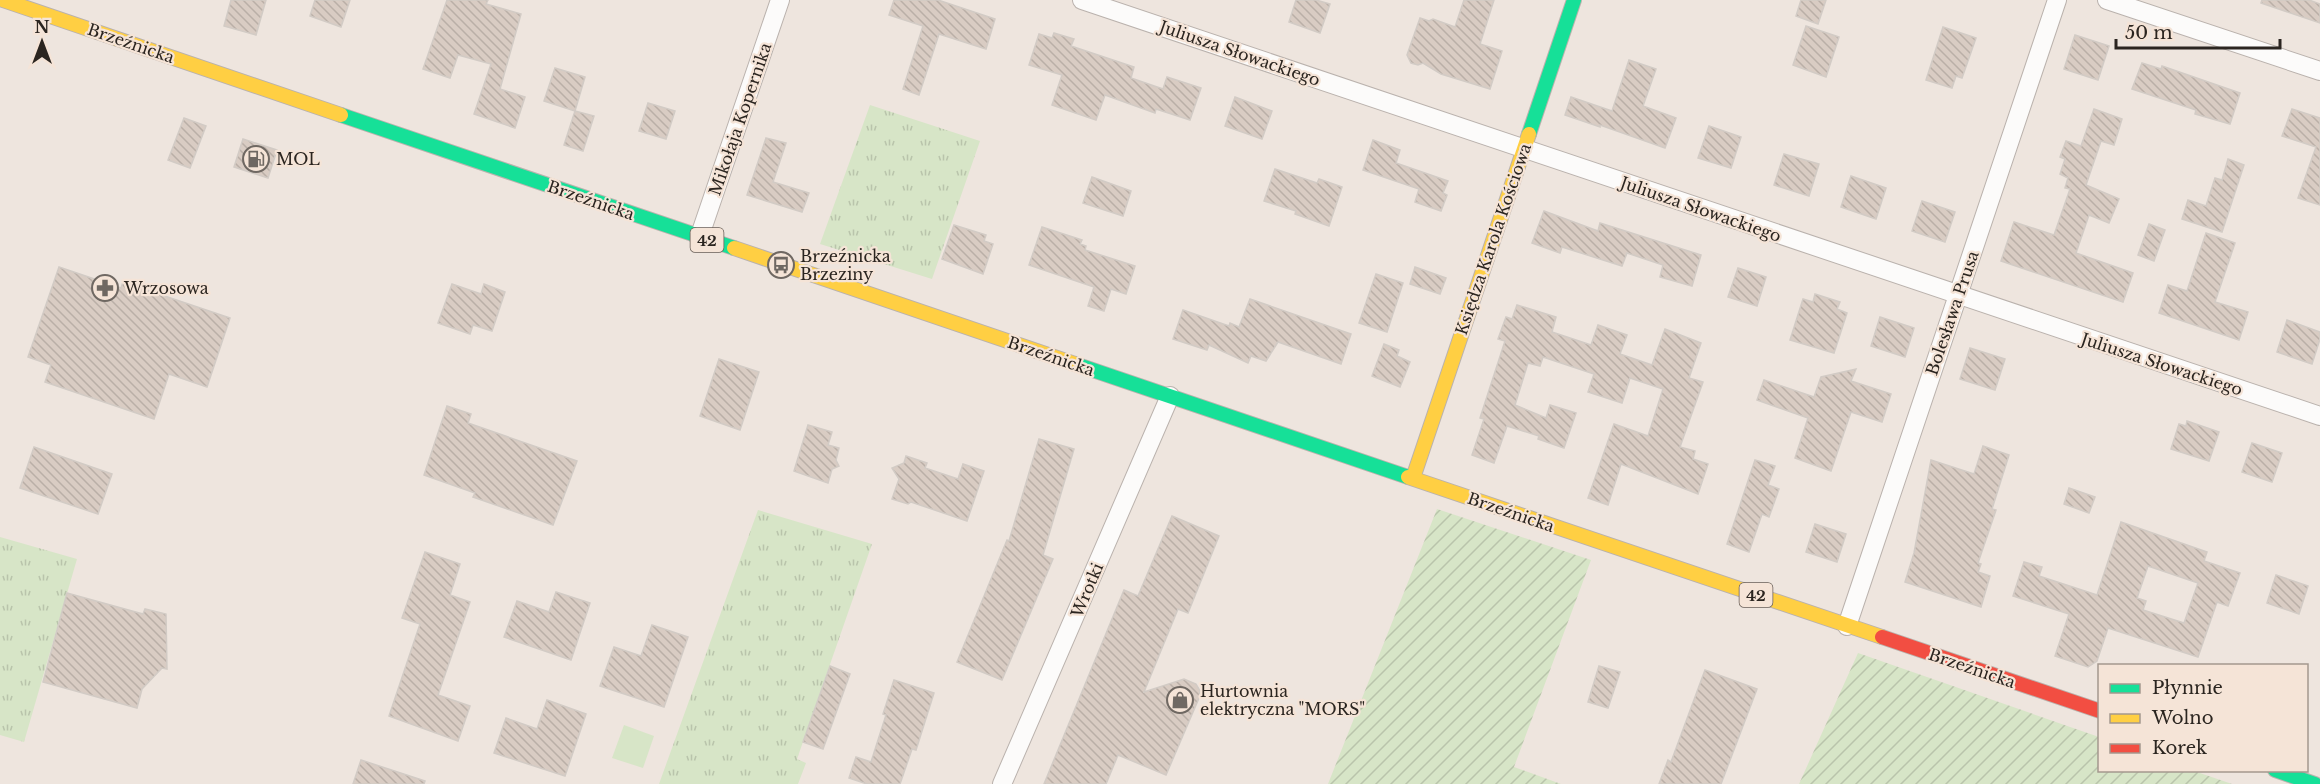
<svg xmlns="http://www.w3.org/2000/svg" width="2320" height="784" viewBox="0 0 2320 784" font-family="'Libre Baskerville',serif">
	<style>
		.grass { fill: url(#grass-tufts) }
		.park { fill: #d7e5c7 }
		.garden { fill: url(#garden-furrows) }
		.building { fill: url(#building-back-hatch); stroke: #d2cbc5; stroke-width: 1.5; fill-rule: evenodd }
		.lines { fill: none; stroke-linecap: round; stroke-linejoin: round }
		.street-casing { stroke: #bab2ad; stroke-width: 20 }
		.fast-casing { stroke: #bab2ad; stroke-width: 16 }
		.slow-casing { stroke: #bab2ad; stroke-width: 16 }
		.jam-casing { stroke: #bab2ad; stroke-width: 16 }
		.street { stroke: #fcfbfa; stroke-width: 18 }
		.fast { stroke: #16e098; stroke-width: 14 }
		.slow { stroke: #ffcf43; stroke-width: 14 }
		.jam { stroke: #f24e42; stroke-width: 14 }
		.labels { text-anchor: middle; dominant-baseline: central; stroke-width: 4.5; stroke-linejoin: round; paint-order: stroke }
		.shield { fill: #f5e4d7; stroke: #685e57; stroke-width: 1.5 }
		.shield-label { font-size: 15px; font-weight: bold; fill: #2b2520 }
		.street-label { font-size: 16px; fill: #2b2520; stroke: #f5e4d7 }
		.poi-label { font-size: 16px; fill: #2b2520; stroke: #f5e4d7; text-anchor: start }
	</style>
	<defs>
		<pattern id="grass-tufts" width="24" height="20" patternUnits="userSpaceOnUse" patternTransform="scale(1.5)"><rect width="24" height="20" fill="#d7e5c7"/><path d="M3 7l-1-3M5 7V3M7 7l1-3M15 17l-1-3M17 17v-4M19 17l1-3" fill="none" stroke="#b9c4ab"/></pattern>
		<pattern id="garden-furrows" width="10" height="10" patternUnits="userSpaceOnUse" patternTransform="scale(1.5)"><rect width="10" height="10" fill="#d7e5c7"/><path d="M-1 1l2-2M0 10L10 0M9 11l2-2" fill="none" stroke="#b9c4ab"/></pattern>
		<pattern id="building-back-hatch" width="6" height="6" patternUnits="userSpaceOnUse" patternTransform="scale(1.5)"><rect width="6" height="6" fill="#d9ccc3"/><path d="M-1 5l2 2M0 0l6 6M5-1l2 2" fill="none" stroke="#baafa7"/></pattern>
	</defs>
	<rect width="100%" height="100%" fill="#eee5de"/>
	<g class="grass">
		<path d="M870,105L980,141L932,279L820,244Z"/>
		<path d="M758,510L872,544L797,759L806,763L798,784H659Z"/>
		<path d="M0,537L77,559L24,742L0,735Z"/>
	</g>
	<path class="park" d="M624,725L654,736L643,768L612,758Z"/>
	<g class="garden">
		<path d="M1437,509L1591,560L1514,767L1561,784H1328Z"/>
		<path d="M1858,653L2099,737L2100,770L2194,771L2232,784H1799Z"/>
	</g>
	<g class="building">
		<path d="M231,0H266L256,35L224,26Z"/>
		<path d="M315,0H350L341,27L310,16Z"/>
		<path d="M447,0H488L486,4L521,14L500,89L525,97L515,128L474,114L491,64L458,55L450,78L423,69Z"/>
		<path d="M894,0H938L995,19L986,49L939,34L919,95L903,89L923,26L889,15Z"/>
		<path d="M1296,0H1316L1330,4L1320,33L1289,22Z"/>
		<path d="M1464,0H1494L1480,44L1502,51L1490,89L1441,74L1423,63L1418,65L1411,63L1407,55L1420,18L1429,21L1433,19L1455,27Z"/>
		<path d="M1801,0H1826L1818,24L1796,16Z"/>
		<path d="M2262,0H2309L2320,4V23L2261,3Z"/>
		<path d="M1806,26L1839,37L1826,77L1793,65Z"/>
		<path d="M1943,27L1976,38L1962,78L1956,76L1952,88L1926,80Z"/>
		<path d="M1054,33L1074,39L1071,46L1134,67L1131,78L1163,89L1167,77L1201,88L1190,120L1156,109L1155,113L1105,95L1096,120L1052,105L1062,75L1029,65L1039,34L1052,38Z"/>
		<path d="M2075,35L2109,46L2098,80L2064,69Z"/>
		<path d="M1629,60L1656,69L1643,106L1676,118L1665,148L1600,125V127L1565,115L1571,97L1612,111Z"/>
		<path d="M2142,63L2161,69L2162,66L2240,93L2230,124L2195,114L2196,110L2132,89Z"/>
		<path d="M555,68L585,77L575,111L544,101Z"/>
		<path d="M1235,97L1272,111L1262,139L1225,126Z"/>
		<path d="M648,103L675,111L666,139L639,131Z"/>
		<path d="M2094,109L2122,119L2114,145L2101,141L2086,185L2119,199L2109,223L2089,215L2076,253L2133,273L2123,302L2001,261L2014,222L2054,235L2070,189L2065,188L2068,178L2060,174L2065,159L2060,157L2066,141L2081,146Z"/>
		<path d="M2292,109L2320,118V205L2298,198L2316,147L2282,136Z"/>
		<path d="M575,111L594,116L583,151L564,145Z"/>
		<path d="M184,118L206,126L190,168L168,160Z"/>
		<path d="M1709,126L1741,137L1731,168L1698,158Z"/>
		<path d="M766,138L786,143L773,182L809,193L802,212L747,195Z"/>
		<path d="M243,139L277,150L268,178L234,167Z"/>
		<path d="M1373,140L1400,150L1396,163L1448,181L1443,193L1447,195L1441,211L1415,202L1419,189L1363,170Z"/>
		<path d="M1784,154L1819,164L1809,196L1774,185Z"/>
		<path d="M2228,159L2244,165L2222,232L2182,219L2188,200L2206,206L2215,178L2222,180Z"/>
		<path d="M1275,169L1317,183L1319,179L1342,187L1329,226L1295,214L1296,211L1264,201Z"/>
		<path d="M1851,176L1886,188L1876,219L1841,207Z"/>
		<path d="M1092,177L1131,191L1123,216L1083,203Z"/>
		<path d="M1922,201L1955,212L1945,242L1912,231Z"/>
		<path d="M1544,211L1598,231L1600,223L1701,255L1692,286L1660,277L1663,265L1627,253L1622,266L1562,247L1560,253L1532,243Z"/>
		<path d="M2149,224L2165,230L2154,261L2138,255Z"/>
		<path d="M954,225L986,235L984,241L993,244L983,274L942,259Z"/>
		<path d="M1042,227L1082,240L1080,244L1086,246L1085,250L1135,266L1126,294L1111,289L1104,311L1088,306L1094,287L1029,265Z"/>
		<path d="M2206,233L2235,243L2215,302L2248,312L2239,340L2159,313L2168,285L2187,291Z"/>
		<path d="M59,267L121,288L123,282L230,318L207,387L169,374L154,419L45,382L51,365L28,357Z"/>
		<path d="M1415,267L1446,278L1440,294L1410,284Z"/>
		<path d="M1738,268L1766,277L1757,306L1728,297Z"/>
		<path d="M1376,274L1403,283L1387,332L1359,323Z"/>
		<path d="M452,284L481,294L484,284L505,292L492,331L473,325L470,334L438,323Z"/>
		<path d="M1815,294L1840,302L1837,309L1847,313L1834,353L1790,340L1803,299L1813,302Z"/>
		<path d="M1250,299L1351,334L1341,364L1278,342L1266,361L1251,356L1248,363L1209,345L1207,350L1173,339L1183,310L1229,326L1230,323L1239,327Z"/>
		<path d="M1517,305L1556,317L1552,332L1591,345L1598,325L1627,335L1620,354L1652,365L1665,329L1701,343L1689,378L1703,382L1680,447L1695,451L1693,459L1708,464L1698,494L1621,464L1608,505L1588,498L1614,424L1648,436L1663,389L1630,378L1622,403L1588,392L1594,374L1543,357L1540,366L1528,363L1515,405L1546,418L1550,405L1576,413L1564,448L1538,439L1539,436L1507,426L1494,463L1472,455L1484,419L1480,418L1505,341L1498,339L1506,317L1512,319Z"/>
		<path d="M1880,317L1914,328L1905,357L1871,346Z"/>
		<path d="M2287,320L2320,332V339L2312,364L2277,352Z"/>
		<path d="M1384,344L1399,350L1397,356L1410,362L1400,387L1372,376Z"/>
		<path d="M1970,348L2005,359L1995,390L1960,379Z"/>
		<path d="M719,359L759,372L740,430L700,416Z"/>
		<path d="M1856,369L1851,381L1891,394L1882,422L1851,412L1831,471L1795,458L1808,418L1757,400L1764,380L1814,397L1821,377Z"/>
		<path d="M447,406L471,414L468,423L577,461L553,525L473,497L475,493L424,475Z"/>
		<path d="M2187,421L2219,432L2209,461L2171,449L2179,424L2186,426Z"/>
		<path d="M808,425L832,432L828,445L839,448L836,460L839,466L832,469L828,483L794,471Z"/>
		<path d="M1039,439L1074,449L1043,555L1053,559L1002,680L957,662L1007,540L1009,541Z"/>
		<path d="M2252,443L2282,453L2272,482L2242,472Z"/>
		<path d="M1983,446L2009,455L1992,509L1996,510L1978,563L1981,564L1978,572L1990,576L1981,607L1905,582L1914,553L1931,460L1974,474Z"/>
		<path d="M34,447L112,474L98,514L20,488Z"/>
		<path d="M906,456L927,463L925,468L958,479L963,464L984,471L967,521L911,502L908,504L892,499L899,479L892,468L904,463Z"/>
		<path d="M1755,460L1775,466L1768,485L1779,489L1769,517L1762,514L1749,552L1727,544Z"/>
		<path d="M2069,488L2095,497L2089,513L2064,504Z"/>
		<path d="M1172,516L1219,536L1188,613L1178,609L1144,692L1184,679L1196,684L1200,691L1199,698L1166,775L1118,755L1106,784H1044L1124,590L1138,596Z"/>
		<path d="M2121,522L2207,552L2204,561L2240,573L2228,606L2217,602L2198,657L2108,628L2097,661L2088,667L2055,656L2069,614L2013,596L2024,562L2042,567L2039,576L2097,595ZM2148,566L2198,583L2184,623L2143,610L2146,601L2137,598Z"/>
		<path d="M1815,524L1846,534L1837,562L1806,552Z"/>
		<path d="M425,552L460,564L450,595L470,602L438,695L470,706L458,741L389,716L420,624L402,618Z"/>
		<path d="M2276,575L2308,586L2299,614L2267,603Z"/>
		<path d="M556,592L590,603L571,660L504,637L517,601L549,612Z"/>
		<path d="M67,593L143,614L145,609L166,614L167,669L162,668L142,689L137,708L43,682Z"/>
		<path d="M652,625L688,637L664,707L600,686L614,647L641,656Z"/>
		<path d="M830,666L850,674L823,749L803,742Z"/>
		<path d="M1599,666L1620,672L1608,708L1588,702Z"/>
		<path d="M1705,670L1757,689L1721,784H1659L1668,760L1671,762Z"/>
		<path d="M894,680L934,693L916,750L912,749L900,784H867L849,778L856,757L871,762L886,715L883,714Z"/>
		<path d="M547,700L586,714L565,776L494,753L506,718L537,729Z"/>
		<path d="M361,760L425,781L424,784H353Z"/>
	</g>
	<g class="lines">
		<defs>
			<g id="street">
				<path d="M1082,0L2320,416"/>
				<path d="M2107,0L2320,71"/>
				<path d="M699,238L780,0"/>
				<path d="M1847,626L2057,0"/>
				<path d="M1002,784L1170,396"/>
			</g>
			<g id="fast">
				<path d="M341,115L734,248"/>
				<path d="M1529,134L1574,0"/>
				<path d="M1075,364L1408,477"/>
				<path d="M2275,770L2315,784"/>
			</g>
			<g id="slow">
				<path d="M3,0L341,115"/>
				<path d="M734,248L1075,364"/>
				<path d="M1408,477L1882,637"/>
				<path d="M1413,478L1529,134"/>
			</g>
			<path id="jam" d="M1882,637L2100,711"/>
		</defs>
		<use href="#street" class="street-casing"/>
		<use href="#fast" class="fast-casing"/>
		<use href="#slow" class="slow-casing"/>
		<use href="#jam" class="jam-casing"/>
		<use href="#street" class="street"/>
		<use href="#fast" class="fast"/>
		<use href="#slow" class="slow"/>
		<use href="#jam" class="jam"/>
	</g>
	<defs>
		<symbol id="fuel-ring" viewBox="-11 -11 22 22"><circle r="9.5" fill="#f5e4d7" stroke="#6f6862" stroke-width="1.5"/><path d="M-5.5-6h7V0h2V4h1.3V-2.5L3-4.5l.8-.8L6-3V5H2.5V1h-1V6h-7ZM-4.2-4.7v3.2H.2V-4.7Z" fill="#6f6862"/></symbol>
		<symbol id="bus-ring" viewBox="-11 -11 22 22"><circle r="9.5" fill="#f5e4d7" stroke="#6f6862" stroke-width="1.5"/><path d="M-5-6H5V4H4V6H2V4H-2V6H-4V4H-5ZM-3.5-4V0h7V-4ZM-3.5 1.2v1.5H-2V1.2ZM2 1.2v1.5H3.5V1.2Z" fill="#6f6862"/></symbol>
		<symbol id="pharmacy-ring" viewBox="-11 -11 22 22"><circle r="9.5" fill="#f5e4d7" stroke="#6f6862" stroke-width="1.5"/><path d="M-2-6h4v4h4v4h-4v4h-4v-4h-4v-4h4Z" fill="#6f6862"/></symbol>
		<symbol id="shop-ring" viewBox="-11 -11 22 22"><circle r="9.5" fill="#f5e4d7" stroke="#6f6862" stroke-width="1.5"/><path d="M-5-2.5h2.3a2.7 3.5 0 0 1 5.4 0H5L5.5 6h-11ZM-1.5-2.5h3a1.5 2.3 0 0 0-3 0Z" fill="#6f6862"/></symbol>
	</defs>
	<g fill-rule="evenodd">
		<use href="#fuel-ring" x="241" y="144" width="30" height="30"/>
		<use href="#bus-ring" x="766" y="250" width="30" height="30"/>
		<use href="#pharmacy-ring" x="90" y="273" width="30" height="30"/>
		<use href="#shop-ring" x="1165" y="685" width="30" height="30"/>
	</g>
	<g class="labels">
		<g class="shield">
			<rect x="690.5" y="228" width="33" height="24" rx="4.5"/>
			<rect x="1739.5" y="583" width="33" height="24" rx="4.5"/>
		</g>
		<g class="shield-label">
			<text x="707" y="240">42</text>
			<text x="1756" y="595">42</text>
		</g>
		<g class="street-label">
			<text transform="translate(131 43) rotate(19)">Brzeźnicka</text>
			<text transform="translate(1240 53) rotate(19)">Juliusza Słowackiego</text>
			<text transform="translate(740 119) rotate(-71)">Mikołaja Kopernika</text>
			<text transform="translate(591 200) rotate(19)">Brzeźnicka</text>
			<text transform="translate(1701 209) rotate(19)">Juliusza Słowackiego</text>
			<text transform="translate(1493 239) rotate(-71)">Księdza Karola Kościowa</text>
			<text transform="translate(1952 313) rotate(-71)">Bolesława Prusa</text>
			<text transform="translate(1051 356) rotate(19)">Brzeźnicka</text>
			<text transform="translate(2162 364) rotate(18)">Juliusza Słowackiego</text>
			<text transform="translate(1511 512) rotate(19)">Brzeźnicka</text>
			<text transform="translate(1087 590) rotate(-67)">Wrotki</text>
			<text transform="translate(1972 668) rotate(19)">Brzeźnicka</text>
		</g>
		<g class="poi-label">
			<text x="276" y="159">MOL</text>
			<text x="800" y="256">Brzeźnicka<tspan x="800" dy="18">Brzeziny</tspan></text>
			<text x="124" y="288">Wrzosowa</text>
			<text x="1200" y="691">Hurtownia<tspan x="1200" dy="18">elektryczna "MORS"</tspan></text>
		</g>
	</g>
	<rect x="2098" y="664" width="210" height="108" fill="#f5e4d7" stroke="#a4988e" stroke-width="1.5"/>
	<rect x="2110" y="684" width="30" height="9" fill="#16e098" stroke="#a4988e" stroke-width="1.5"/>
	<text x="2152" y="694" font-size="18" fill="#2b2520">Płynnie</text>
	<rect x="2110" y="714" width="30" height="9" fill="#ffcf43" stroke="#a4988e" stroke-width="1.5"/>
	<text x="2152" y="724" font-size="18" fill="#2b2520">Wolno</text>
	<rect x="2110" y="744" width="30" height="9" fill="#f24e42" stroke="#a4988e" stroke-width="1.5"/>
	<text x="2152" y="754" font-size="18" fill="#2b2520">Korek</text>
	<g transform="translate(42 42)" stroke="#f5e4d7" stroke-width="4.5" paint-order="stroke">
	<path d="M0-4.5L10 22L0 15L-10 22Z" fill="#2b2520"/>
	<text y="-9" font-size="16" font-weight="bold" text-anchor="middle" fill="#2b2520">N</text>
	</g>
	<path d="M2116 39v9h164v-9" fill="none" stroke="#2b2520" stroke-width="3"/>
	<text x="2125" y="39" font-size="18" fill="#2b2520" stroke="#f5e4d7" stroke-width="4.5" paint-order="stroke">50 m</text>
</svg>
